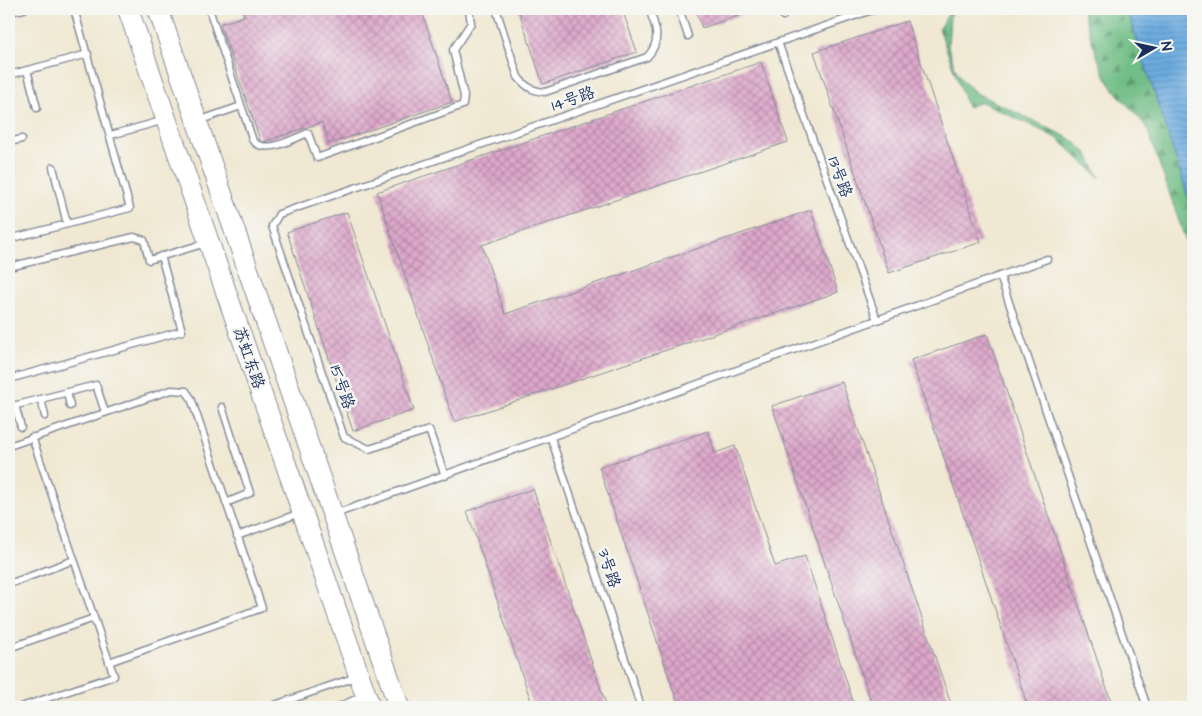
<svg xmlns="http://www.w3.org/2000/svg" width="1202" height="716" viewBox="0 0 1202 716" font-family="'Architects Daughter','LXGW WenKai TC',sans-serif">
	<style>
		.forest { fill: url(#forest-firs); stroke: #467672 }
		.water { fill: url(#water-rules); stroke: #446d9e }
		.building { fill: url(#building-cross-hatch) }
		.lines { fill: none; stroke-linecap: round; stroke-linejoin: round }
		.lane-casing { stroke: #868c98; stroke-width: 9 }
		.primary-casing { stroke: #868c98; stroke-width: 22 }
		.lane { stroke: #fff; stroke-width: 6 }
		.primary { stroke: #fff; stroke-width: 20 }
		.labels { text-anchor: middle; dominant-baseline: central; stroke-width: 5; stroke-linejoin: round; paint-order: stroke }
		.street-label { font-size: 16px; fill: #1b2f5e; stroke: #f6f6f2 }
	</style>
	<defs>
		<pattern id="forest-firs" width="22" height="20" patternUnits="userSpaceOnUse" patternTransform="scale(1.25)"><rect width="22" height="20" fill="#72be87"/><path d="M5 1l3.5 6h-7zM16 11l3.5 6h-7z" fill="#5d9b72"/></pattern>
		<pattern id="water-rules" width="6" height="5" patternUnits="userSpaceOnUse" patternTransform="scale(1.25)"><rect width="6" height="5" fill="#6cabdf"/><path d="M0 2.5h6" fill="none" stroke="#588cb8"/></pattern>
		<pattern id="building-cross-hatch" width="8" height="8" patternUnits="userSpaceOnUse" patternTransform="scale(1.25)"><rect width="8" height="8" fill="#dea8cb"/><path d="M0 0l8 8M0 8l8-8" fill="none" stroke="#b389a8"/></pattern>
	</defs>
	<rect width="100%" height="100%" fill="#f6f6f2"/>
	<filter id="ink" filterUnits="userSpaceOnUse"><feTurbulence type="fractalNoise" baseFrequency=".02" numOctaves="2"/><feDisplacementMap in="SourceGraphic" scale="10" xChannelSelector="R" yChannelSelector="G"/><feConvolveMatrix kernelMatrix="1 2 1 2 8 2 1 2 1" color-interpolation-filters="sRGB"/></filter>
	<filter id="wash" filterUnits="userSpaceOnUse"><feTurbulence type="fractalNoise" baseFrequency=".0096" numOctaves="4" result="noise"/><feDisplacementMap in="SourceGraphic" scale="20" xChannelSelector="R" yChannelSelector="G"/><feGaussianBlur stdDeviation="1.12" result="paint"/><feColorMatrix in="noise" values="0 0 0 0 0 0 0 0 0 0 0 0 0 0 0 0 0 1.4 0 .05"/><feComposite in="paint" operator="in"/></filter>
	<g filter="url(#wash)">
		<rect width="100%" height="100%" fill="#f0e8d2"/>
		<g class="forest">
			<path d="M947,9H954L950,17L948,46L955,68L962,80L976,93L1071,139L1087,153L1100,178L1057,138L982,102L967,107L939,28L949,13Z"/>
			<path d="M1082,9H1127L1193,212V262L1148,131C1141,115 1118,99 1107,79C1096,58 1090,32 1082,9Z"/>
		</g>
		<path class="water" d="M1127,9H1193V212Z"/>
		<g id="blocks">
			<g class="building">
				<path d="M242,9H421L452,102L329,144L322,122L261,143L220,24L244,16Z"/>
				<path d="M518,9H622L637,52L543,84Z"/>
				<path d="M695,9H758L702,28Z"/>
				<path d="M907,21L981,242L889,273L814,52Z"/>
				<path d="M761,62L788,142L482,245L505,314L811,210L838,292L454,422L377,192Z"/>
				<path d="M347,212L414,410L353,431L287,232Z"/>
				<path d="M987,334L1113,707H1028L911,360Z"/>
				<path d="M842,382L952,707H873L772,406Z"/>
				<path d="M708,431L715,453L735,446L775,566L805,556L855,707H679L599,467Z"/>
				<path d="M533,489L607,707H533L467,511Z"/>
			</g>
		</g>
	</g>
	<g filter="url(#ink)">
		<use href="#blocks" fill-opacity="0" stroke="#868c98" stroke-width="1"/>
		<g class="lines">
			<defs>
				<g id="lane">
					<path d="M209,9L253,141C267,155 292,139 308,133L317,158L463,105L464,96L453,50L471,23L469,9"/>
					<path d="M496,9L518,77C526,87 533,91 545,92L647,57C662,41 656,27 649,9"/>
					<path d="M679,9L688,36"/>
					<path d="M781,9L783,16"/>
					<path d="M9,12L24,9"/>
					<path d="M778,42L877,320"/>
					<path d="M27,70L37,108"/>
					<path d="M9,75L88,54"/>
					<path d="M198,121L241,106"/>
					<path d="M111,135L165,120"/>
					<path d="M9,142L22,139"/>
					<path d="M53,167L67,224"/>
					<path d="M9,239L130,208L74,9"/>
					<path d="M9,267L134,237L144,240L149,260L206,243"/>
					<path d="M1000,276L1147,707"/>
					<path d="M9,379L182,331L161,256"/>
					<path d="M67,392L70,406"/>
					<path d="M41,399L45,416"/>
					<path d="M15,405L21,427"/>
					<path d="M9,407L96,385L105,412"/>
					<path d="M222,407L250,493L226,503"/>
					<path d="M551,438L641,707"/>
					<path d="M9,446L171,390L186,391L191,398L262,608L109,662"/>
					<path d="M445,476L429,430L369,449L344,437L272,226L279,214L875,9"/>
					<path d="M335,514L1047,259"/>
					<path d="M237,536L300,513"/>
					<path d="M9,584L74,560"/>
					<path d="M9,648L94,618"/>
					<path d="M21,707L114,676L32,437"/>
					<path d="M269,707L356,677"/>
					<path d="M339,707L362,696"/>
				</g>
				<g id="primary">
					<path d="M128,9L370,707"/>
					<path d="M158,9L399,707"/>
				</g>
			</defs>
			<use href="#lane" class="lane-casing"/>
			<use href="#primary" class="primary-casing"/>
			<use href="#lane" class="lane"/>
			<use href="#primary" class="primary"/>
		</g>
	</g>
	<g class="labels">
		<g class="street-label">
			<text transform="translate(573 99) rotate(-19)">14号路</text>
			<text transform="translate(840 177) rotate(70)">13号路</text>
			<text transform="translate(249 358) rotate(71)">苏虹东路</text>
			<text transform="translate(342 387) rotate(71)">15号路</text>
			<text transform="translate(609 568) rotate(72)">3号路</text>
		</g>
	</g>
	<rect width="1202" height="716" fill="none" stroke="#f6f6f2" stroke-width="30"/>
	<g transform="translate(1154 48) rotate(81)" stroke="#f6f6f2" stroke-width="4" paint-order="stroke">
	<path d="M0-4L9 19L0 12L-9 19Z" fill="#1b2f5e"/>
	<text y="-8" font-size="14" font-weight="bold" text-anchor="middle" fill="#1b2f5e">N</text>
	</g>
</svg>
